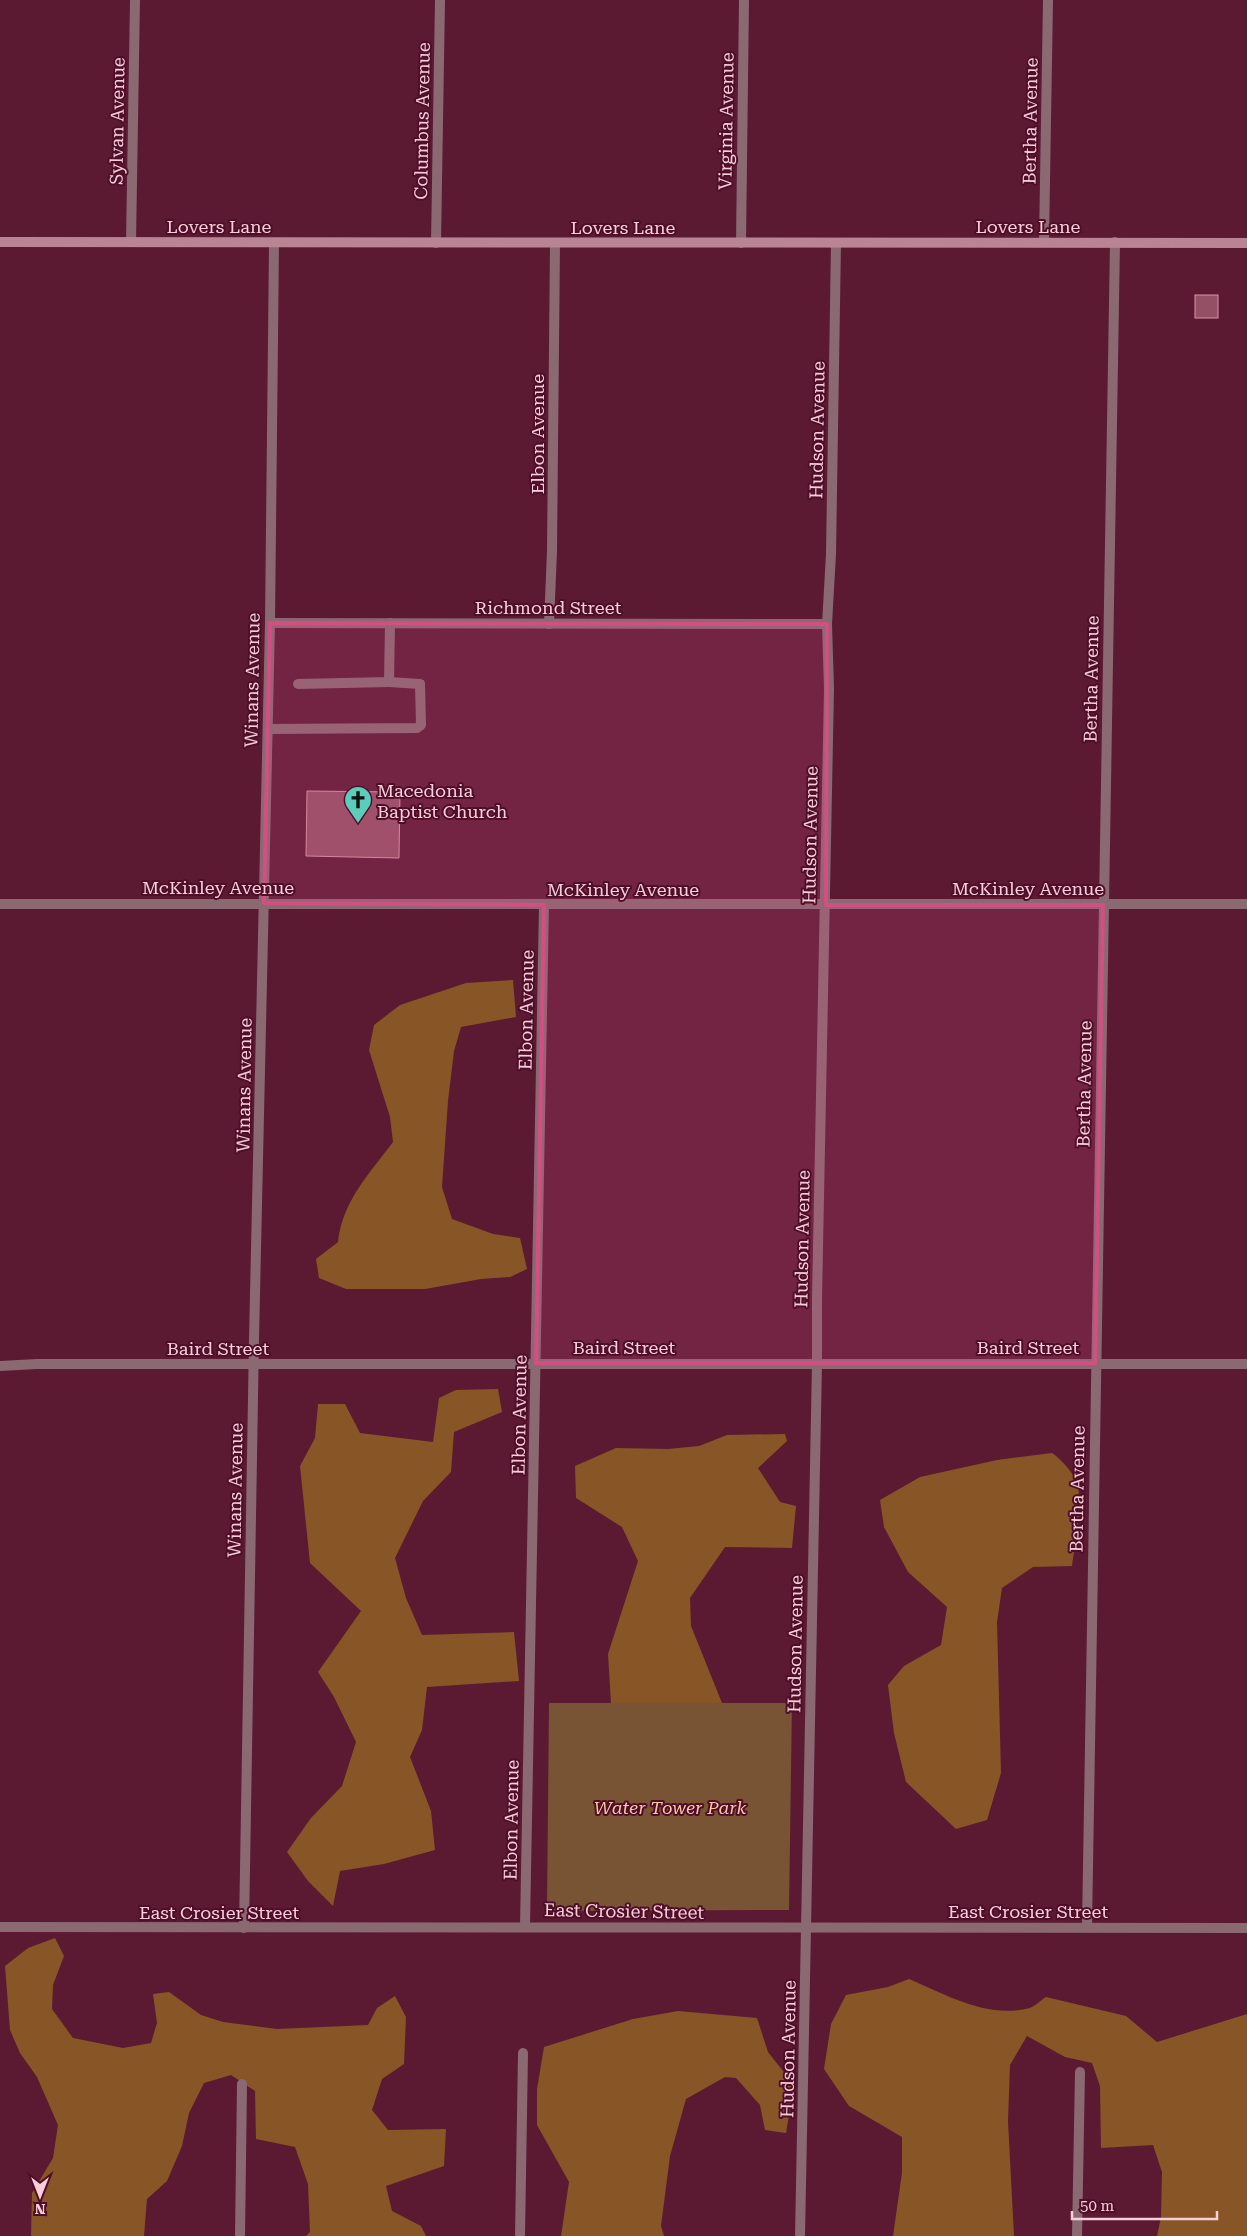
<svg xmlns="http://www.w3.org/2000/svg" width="1247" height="2236" viewBox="0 0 1247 2236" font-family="'Roboto Serif',serif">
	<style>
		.green { fill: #785334 }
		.forest { fill: #885526 }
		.building { fill: #945166; stroke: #de91a7 }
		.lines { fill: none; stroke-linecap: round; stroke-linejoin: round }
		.lane { stroke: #8a6972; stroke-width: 10 }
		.street { stroke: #8a6972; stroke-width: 10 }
		.secondary { stroke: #b98594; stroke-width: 10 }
		.marked { fill: #d24f81; fill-opacity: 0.2; stroke: #d24f81; stroke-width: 4; stroke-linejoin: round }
		.labels { text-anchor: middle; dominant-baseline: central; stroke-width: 4; stroke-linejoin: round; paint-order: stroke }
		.street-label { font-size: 18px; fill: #f7ced9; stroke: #4f0e28 }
		.poi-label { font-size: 18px; fill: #f7ced9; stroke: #4f0e28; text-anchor: start }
		.park-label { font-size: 18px; font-style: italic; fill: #f7c9a2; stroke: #4f0e28 }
	</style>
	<rect width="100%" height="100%" fill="#5b1a32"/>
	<path class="green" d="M549,1703H792L789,1910L551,1911L547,1907Z"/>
	<g class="forest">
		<path d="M513,980L516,1017L461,1027L454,1051L448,1101L442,1187L452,1219L493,1234L520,1238L527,1269L510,1277L481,1279L425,1289H346L319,1278L316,1259L338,1242C342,1202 369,1174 393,1142L390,1117L369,1050L374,1025L400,1005L466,983Z"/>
		<path d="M498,1389L502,1412L454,1432L451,1472L423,1501L395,1558L406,1598L422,1635L514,1632L519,1681L427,1687L422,1730L410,1757L431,1811L435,1850L384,1864L340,1871L333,1906L308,1881L287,1852L311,1818L342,1786L356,1742L334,1697L318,1672L361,1611L310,1563L300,1466L315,1438L318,1404H345L360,1433L433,1442L439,1398L456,1390Z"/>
		<path d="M785,1434L787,1441L758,1468L780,1502L796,1506L792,1548L725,1547L690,1598L691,1626L722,1703H611L608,1654L638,1561L622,1527L576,1498L575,1466L616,1448L668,1449L699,1446L727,1435Z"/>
		<path d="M1052,1453C1061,1459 1076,1475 1078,1487C1082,1510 1075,1543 1072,1566L1033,1567L1002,1588L997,1622L1001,1773L987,1820L956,1829L906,1782L894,1733L888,1685L904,1666L941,1645L947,1607L908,1572L884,1527L880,1500L920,1477L997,1460Z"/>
		<path d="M55,1938L64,1956L53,1985L52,2009L73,2038L123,2048L151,2043L157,2023L153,1994L169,1992L201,2015L223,2022L277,2029L368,2025L377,2008L395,1996L406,2017L404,2064L382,2079L372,2110L388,2130L446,2129L444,2166L386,2186L392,2211L421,2226L426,2236H306L310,2232L308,2184L295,2147L256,2139L255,2091L231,2075L204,2083L189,2113L182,2146L167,2181L147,2199L144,2236H31L32,2193L53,2158L58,2125L37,2077L20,2053L10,2030L5,1966L28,1948Z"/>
		<path d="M909,1979C947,1995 987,2019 1030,2008C1035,2006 1041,2000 1046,1997L1126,2016L1157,2042L1247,2014V2236H1157L1161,2217L1162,2172L1153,2145L1101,2148L1100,2086L1092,2063L1065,2057L1027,2036L1010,2065L1008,2121L1014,2236H893L902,2173V2137L849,2106L824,2069L831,2024L846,1995L888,1987Z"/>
		<path d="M678,2011L757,2018L768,2052L794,2085L786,2133L765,2130L760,2105L736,2078L725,2077L686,2099L670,2156L661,2226L664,2236H561L569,2182L537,2125V2089L544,2047L633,2019Z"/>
	</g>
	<g class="building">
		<rect x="1195" y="295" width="23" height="23"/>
		<path d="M307,791L400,792L399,858L306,856Z"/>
	</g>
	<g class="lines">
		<g class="lane">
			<path d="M298,684L389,682L390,623"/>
			<path d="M268,729L417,728L421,725L420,684L389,682"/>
		</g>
		<g class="street">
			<path d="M1044,241L1048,0"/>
			<path d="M131,242L135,0"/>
			<path d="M436,243L440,0"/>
			<path d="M741,243L744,0"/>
			<path d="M270,623L827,624"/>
			<path d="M549,624L552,551L555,244"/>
			<path d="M0,904H1247"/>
			<path d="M0,1366L37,1364H1247"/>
			<path d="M525,1926L544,905"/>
			<path d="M0,1927L1247,1928"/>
			<path d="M1087,1927L1115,242"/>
			<path d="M244,1928L254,1339L270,623L274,243"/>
			<path d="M240,2236L242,2084"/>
			<path d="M520,2236L523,2053"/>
			<path d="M800,2236L817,1363V1299L829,689L827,624L831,554L836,243"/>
			<path d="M1077,2236L1080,2072"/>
		</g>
		<path class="secondary" d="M0,242L1247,243"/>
	</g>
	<path class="marked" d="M270,623L827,624L826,905H1103L1095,1363H536L544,905L264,903Z"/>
	<defs>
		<symbol id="church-pin" viewBox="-11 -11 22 30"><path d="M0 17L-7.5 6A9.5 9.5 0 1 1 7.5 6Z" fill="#5bcebb" stroke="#4f0e28"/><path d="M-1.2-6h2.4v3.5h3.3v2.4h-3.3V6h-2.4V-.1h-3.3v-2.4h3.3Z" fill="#111"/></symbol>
	</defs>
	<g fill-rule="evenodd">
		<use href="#church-pin" x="342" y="784" width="32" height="43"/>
	</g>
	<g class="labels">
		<g class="street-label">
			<text transform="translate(117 121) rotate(-89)">Sylvan Avenue</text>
			<text transform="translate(422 121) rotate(-89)">Columbus Avenue</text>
			<text transform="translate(726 121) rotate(-89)">Virginia Avenue</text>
			<text transform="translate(1030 121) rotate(-89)">Bertha Avenue</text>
			<text x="219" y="226">Lovers Lane</text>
			<text x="1028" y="226">Lovers Lane</text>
			<text x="623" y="227">Lovers Lane</text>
			<text transform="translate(817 430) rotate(-89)">Hudson Avenue</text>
			<text transform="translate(537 434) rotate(-90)">Elbon Avenue</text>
			<text x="548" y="607">Richmond Street</text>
			<text transform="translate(1091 679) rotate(-89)">Bertha Avenue</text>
			<text transform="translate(252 680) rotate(-89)">Winans Avenue</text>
			<text transform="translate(810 835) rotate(-89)">Hudson Avenue</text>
			<text x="218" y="887">McKinley Avenue</text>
			<text x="1028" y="888">McKinley Avenue</text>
			<text x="623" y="889">McKinley Avenue</text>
			<text transform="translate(526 1010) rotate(-89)">Elbon Avenue</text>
			<text transform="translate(1084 1084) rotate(-89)">Bertha Avenue</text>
			<text transform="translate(244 1085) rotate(-89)">Winans Avenue</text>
			<text transform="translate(802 1239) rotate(-89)">Hudson Avenue</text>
			<text x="624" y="1347">Baird Street</text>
			<text x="1028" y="1347">Baird Street</text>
			<text x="218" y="1348">Baird Street</text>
			<text transform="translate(519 1415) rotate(-89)">Elbon Avenue</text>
			<text transform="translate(1077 1489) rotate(-89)">Bertha Avenue</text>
			<text transform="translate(235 1490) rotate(-89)">Winans Avenue</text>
			<text transform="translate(795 1644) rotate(-89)">Hudson Avenue</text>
			<text transform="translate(511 1820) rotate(-89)">Elbon Avenue</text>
			<text transform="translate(624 1911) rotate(1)">East Crosier Street</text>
			<text x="1028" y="1911">East Crosier Street</text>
			<text x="219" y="1912">East Crosier Street</text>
			<text transform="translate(788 2049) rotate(-89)">Hudson Avenue</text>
		</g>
		<g class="poi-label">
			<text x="377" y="790">Macedonia<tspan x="377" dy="21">Baptist Church</tspan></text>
		</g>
		<g class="park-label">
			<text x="670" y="1807">Water Tower Park</text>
		</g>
	</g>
	<g transform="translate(40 2196) rotate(180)" stroke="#4f0e28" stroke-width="4" paint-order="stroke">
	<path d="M0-4L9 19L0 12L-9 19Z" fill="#f7ced9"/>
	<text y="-8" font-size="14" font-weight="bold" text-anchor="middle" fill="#f7ced9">N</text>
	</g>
	<path d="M1072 2211v8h145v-8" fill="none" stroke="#f7ced9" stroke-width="2.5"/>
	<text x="1080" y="2211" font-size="15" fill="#f7ced9" stroke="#4f0e28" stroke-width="4" paint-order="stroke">50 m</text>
</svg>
